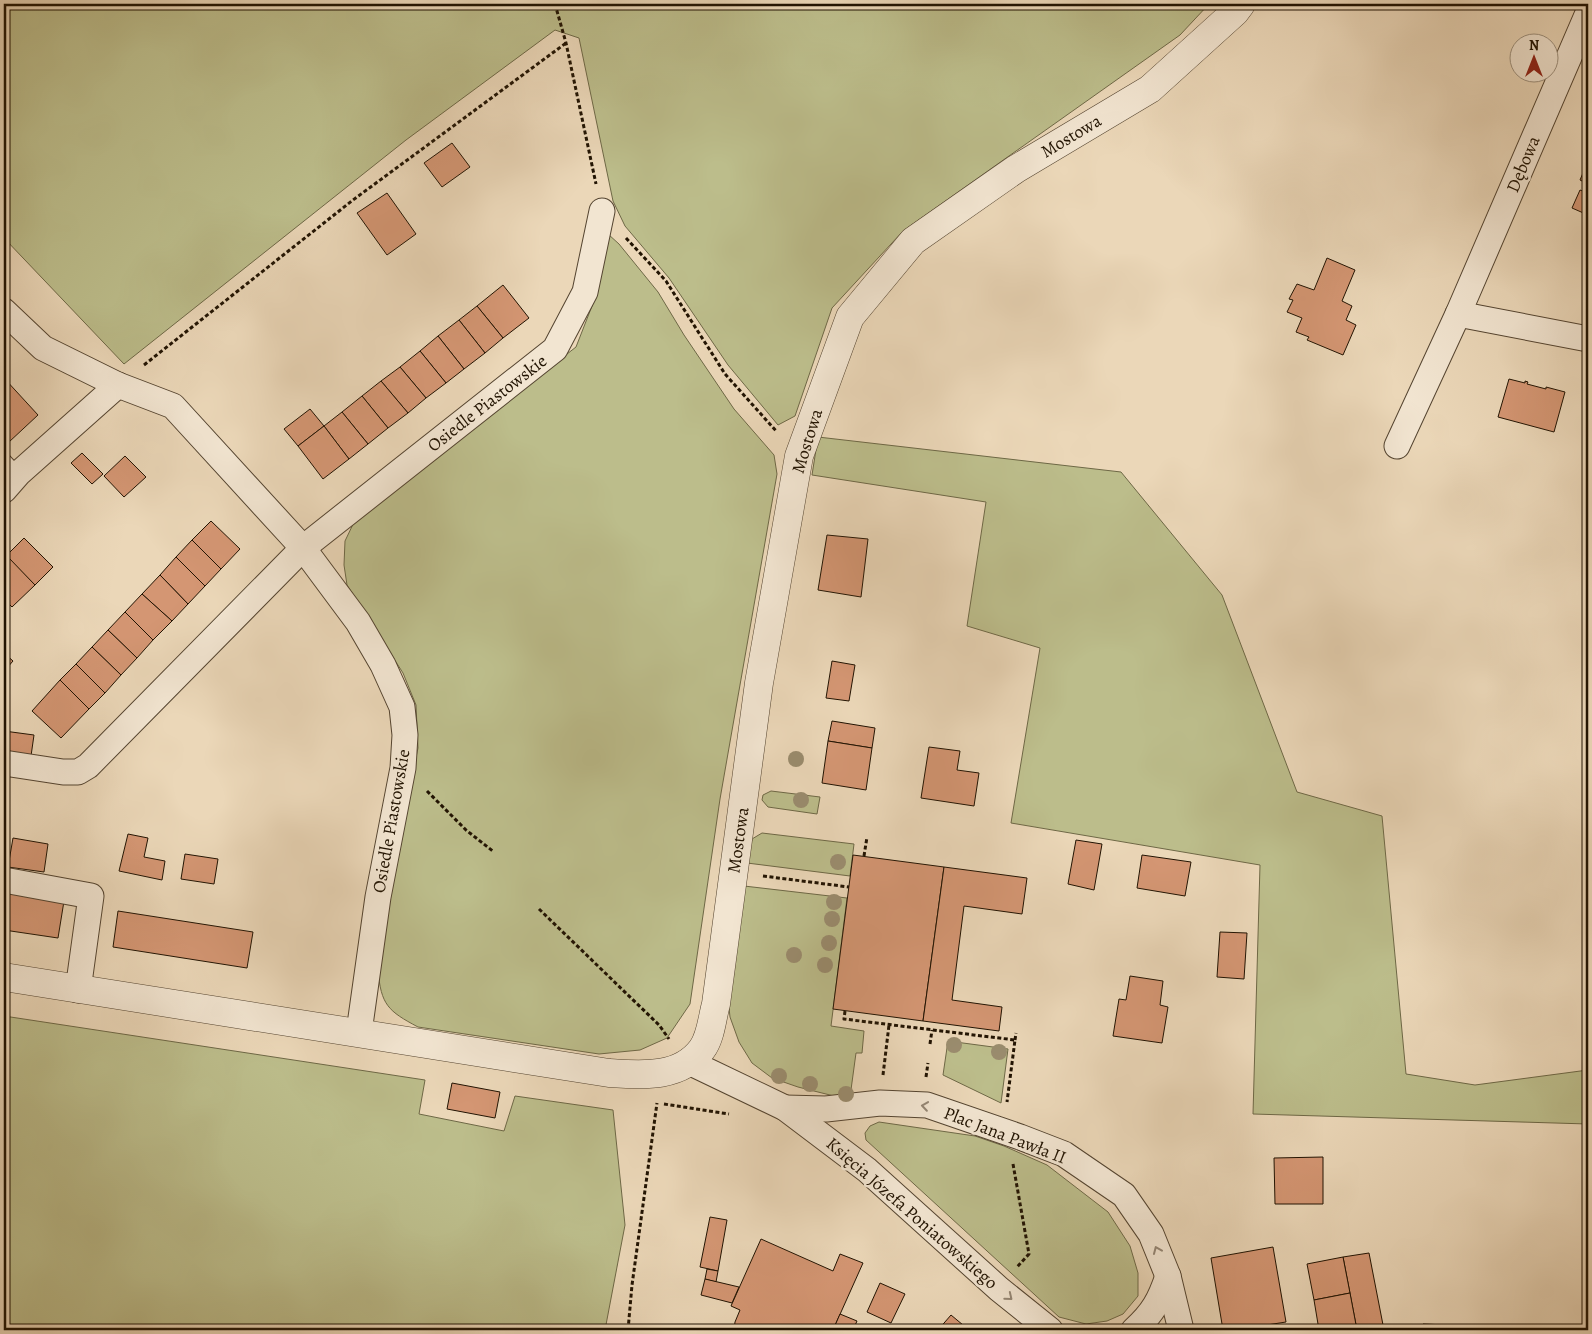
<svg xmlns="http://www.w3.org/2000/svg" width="1592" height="1334" viewBox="0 0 1592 1334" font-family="Alegreya,serif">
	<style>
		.green { fill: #bcbd8b; stroke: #6e6846 }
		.building { fill: #d49673; stroke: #211302 }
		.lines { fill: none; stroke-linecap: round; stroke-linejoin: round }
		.service-casing { stroke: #544430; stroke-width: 14 }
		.minor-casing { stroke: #544430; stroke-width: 27 }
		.tertiary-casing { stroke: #544430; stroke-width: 29 }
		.path { stroke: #211302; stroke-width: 3; stroke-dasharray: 4 2.5; stroke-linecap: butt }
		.service { stroke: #f2e5d1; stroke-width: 12 }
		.minor { stroke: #f2e5d1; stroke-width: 25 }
		.tertiary { stroke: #f2e5d1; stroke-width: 28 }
		.tree { fill: #9a8c6e }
		.oneway { stroke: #948674 }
		.labels { text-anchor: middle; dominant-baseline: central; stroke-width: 5; stroke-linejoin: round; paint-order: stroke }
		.street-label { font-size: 18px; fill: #211302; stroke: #f2e5d1 }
	</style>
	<rect width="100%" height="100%" fill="#ebd7b8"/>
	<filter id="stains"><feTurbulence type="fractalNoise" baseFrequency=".004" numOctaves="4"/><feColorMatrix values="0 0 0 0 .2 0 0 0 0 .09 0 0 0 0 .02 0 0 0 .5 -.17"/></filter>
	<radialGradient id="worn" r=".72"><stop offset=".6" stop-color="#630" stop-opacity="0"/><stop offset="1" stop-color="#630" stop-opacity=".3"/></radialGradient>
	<g class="green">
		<path d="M4,4H1209L1180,35L903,231L832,308L795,416L778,425L728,365L669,278L625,226L613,201L579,38L555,30L406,140L124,364L4,238Z"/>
		<path d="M608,234L619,244L658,292L684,335L734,409L774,455L777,474L720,799L690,1004L667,1038L640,1050L599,1054L418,1027C388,1011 381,1005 378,970L403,818L418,748L416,705L403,673L347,585L344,565L345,541L356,518L576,347L592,306Z"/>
		<path d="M818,437L1121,472L1222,595L1297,792L1382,816L1406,1074L1475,1085L1588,1070V1124L1253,1114L1260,865L1011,823L1040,648L967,626L986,502L812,475Z"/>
		<path d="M771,791L820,797L817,814L768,807L762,800L763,795Z"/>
		<path d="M762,833L854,844L850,876L747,863L752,839Z"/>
		<path d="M744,886L847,898L831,1026L864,1031L862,1053H856L850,1097L846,1099L798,1087L772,1078L752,1063L739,1042L730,1017L727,989Z"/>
		<path d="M4,1016L425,1080L419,1114L504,1131L515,1096L613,1110L625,1225L605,1330H4Z"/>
		<path d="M948,1041L1008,1049L1001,1103L943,1075Z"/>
		<path d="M879,1122L975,1136L1004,1146L1047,1165L1108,1212L1130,1246L1138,1273V1296L1123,1314L1107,1321L1086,1324L1059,1317L866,1140L865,1133L870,1126Z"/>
	</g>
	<g class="building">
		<path d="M452,143L470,167L442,187L424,163Z"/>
		<path d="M1588,161V184L1580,180Z"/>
		<path d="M1588,185V215L1572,208L1580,190L1585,192Z"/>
		<path d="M387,193L416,234L387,255L357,213Z"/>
		<path d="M1327,258L1355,270L1342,301L1352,306L1346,320L1356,325L1343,355L1307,340L1309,337L1296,332L1302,318L1287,312L1293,300L1289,299L1297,284L1314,290Z"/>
		<path d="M503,285L529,318L503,338L477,306Z"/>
		<path d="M477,306L503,338L485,353L459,320Z"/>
		<path d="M459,320L485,353L464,369L438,336Z"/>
		<path d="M438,336L464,369L446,383L420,351Z"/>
		<path d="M420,351L446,383L426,398L400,367Z"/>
		<path d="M400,367L426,398L408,413L381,381Z"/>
		<path d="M4,378L38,415L9,442L4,436Z"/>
		<path d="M1509,379L1525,383V381L1528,382L1527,384L1546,389V387L1565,392L1554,432L1498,417Z"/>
		<path d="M381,381L408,413L388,428L362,396Z"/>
		<path d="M362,396L388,428L368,444L342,412Z"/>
		<path d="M310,409L324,426L298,446L284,429Z"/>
		<path d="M342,412L368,444L349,459L324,426Z"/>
		<path d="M324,426L349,459L323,479L298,446Z"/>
		<path d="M82,453L103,474L92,484L71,463Z"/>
		<path d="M125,456L146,477L124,497L104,476Z"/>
		<path d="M211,521L240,549L221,569L192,540Z"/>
		<path d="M827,535L868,539L861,597L818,590Z"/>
		<path d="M24,538L53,567L35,585L6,556Z"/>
		<path d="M192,540L221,569L205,586L176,557Z"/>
		<path d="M176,557L205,586L188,604L160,575Z"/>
		<path d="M9,558L35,585L12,607L4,599V564Z"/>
		<path d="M160,575L188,604L172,621L142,594Z"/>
		<path d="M142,594L172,621L153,640L125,612Z"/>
		<path d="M125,612L153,640L137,658L108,630Z"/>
		<path d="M108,630L137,658L121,675L92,647Z"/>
		<path d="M92,647L121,675L105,693L76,664Z"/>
		<path d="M4,653L13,661L6,669L4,666Z"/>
		<path d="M832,661L855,665L849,701L826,698Z"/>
		<path d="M76,664L105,693L89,709L60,680Z"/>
		<path d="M60,680L89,709L61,738L32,711Z"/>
		<path d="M832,721L875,728L872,748L828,741Z"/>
		<path d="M4,731L34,735L31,756L4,752Z"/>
		<path d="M828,741L872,748L866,790L822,783Z"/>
		<path d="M929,747L960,751L957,770L979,773L974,806L921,798Z"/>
		<path d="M128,834L148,838L144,857L165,861L162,880L119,871Z"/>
		<path d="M13,838L48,844L44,872L8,867Z"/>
		<path d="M1076,840L1102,844L1094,890L1068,884Z"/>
		<path d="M185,854L218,859L214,884L181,879Z"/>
		<path d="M853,855L944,867L923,1021L833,1009Z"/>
		<path d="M1142,855L1191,862L1185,896L1137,888Z"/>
		<path d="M944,867L1027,878L1022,914L964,906L952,1000L1002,1007L999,1031L923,1021Z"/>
		<path d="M4,892L64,901L58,938L4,930Z"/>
		<path d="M118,911L253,932L247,968L113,947Z"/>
		<path d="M1220,932L1247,933L1244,979L1217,977Z"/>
		<path d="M1130,976L1163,981L1160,1005L1168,1007L1162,1043L1113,1036L1119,999L1126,1000Z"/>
		<path d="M452,1083L500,1092L495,1118L447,1109Z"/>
		<path d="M1323,1157V1204H1275L1274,1158Z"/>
		<path d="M710,1217L727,1220L718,1271L700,1267Z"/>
		<path d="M761,1239L833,1271L840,1254L863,1263L833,1330H734L735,1322L740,1310L731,1306Z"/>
		<path d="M1273,1247L1286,1322L1235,1330H1223L1211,1258Z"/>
		<path d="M1369,1253L1384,1330H1357L1343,1257Z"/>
		<path d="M1343,1257L1350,1293L1314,1300L1307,1264Z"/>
		<path d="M707,1269L718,1271L716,1282L705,1279Z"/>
		<path d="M705,1279L739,1287L732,1303L701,1295Z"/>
		<path d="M880,1283L905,1294L891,1323L867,1312Z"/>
		<path d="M1350,1293L1357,1330H1319L1314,1300Z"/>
		<path d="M840,1314L857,1321L853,1330H833Z"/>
		<path d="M951,1315L969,1330H938Z"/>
		<path d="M1423,1324L1447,1325L1446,1330H1423Z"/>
	</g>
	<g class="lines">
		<defs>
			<path id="service" d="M4,459L18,474"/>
			<g id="minor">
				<path d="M4,311L43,348L118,385L173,406L303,548L358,622L383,665L402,707L405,735L403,768L378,897L359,1032"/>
				<path d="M1458,314L1588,339"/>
				<path d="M1397,446L1458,314L1588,13"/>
				<path d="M4,490L18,474L118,385"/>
				<path d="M4,763L63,772H78L88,766L303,548L555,349L585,292L602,211"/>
				<path d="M4,880L91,896L78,990"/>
				<path d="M689,1062L785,1108L867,1170L999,1289L1050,1330"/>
				<path d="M785,1108L826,1109L880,1103L927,1105L1020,1137L1064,1154L1124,1195L1151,1234L1168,1276L1181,1330"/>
				<path d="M1134,1330C1153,1313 1160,1300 1168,1276"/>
			</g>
			<path id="tertiary" d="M4,977L609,1073C641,1075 680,1079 702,1049C711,1037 712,1018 716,1004L759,683L799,456L850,317L913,241L1016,169L1150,89L1235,12L1241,4"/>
		</defs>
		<use href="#service" class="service-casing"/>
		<use href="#minor" class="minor-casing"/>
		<use href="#tertiary" class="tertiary-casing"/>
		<g class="path">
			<path d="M555,4L566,43L596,184"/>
			<path d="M626,238L666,281L725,374L777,432"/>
			<path d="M144,365L353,200L566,43"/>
			<path d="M427,791L466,830L494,852"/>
			<path d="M864,856L867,837"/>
			<path d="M763,876L849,887"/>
			<path d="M539,909L659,1025L669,1039"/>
			<path d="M845,1011L844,1019L1015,1040L1007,1102"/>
			<path d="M1015,1040L1016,1033"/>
			<path d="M930,1044L932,1030"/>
			<path d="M883,1075L889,1025"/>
			<path d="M926,1077L928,1063"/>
			<path d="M664,1104L729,1114"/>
			<path d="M1013,1164L1029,1254L1017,1267"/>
			<path d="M628,1330L632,1285L657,1103"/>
		</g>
		<use href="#service" class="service"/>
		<use href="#minor" class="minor"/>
		<use href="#tertiary" class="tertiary"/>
	</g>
	<g class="tree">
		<circle cx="796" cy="759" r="8"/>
		<circle cx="801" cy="800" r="8"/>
		<circle cx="838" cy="862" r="8"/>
		<circle cx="834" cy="902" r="8"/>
		<circle cx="832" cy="919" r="8"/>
		<circle cx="829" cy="943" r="8"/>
		<circle cx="794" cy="955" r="8"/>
		<circle cx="825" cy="965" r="8"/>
		<circle cx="954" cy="1045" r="8"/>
		<circle cx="999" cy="1052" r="8"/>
		<circle cx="779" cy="1076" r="8"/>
		<circle cx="810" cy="1084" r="8"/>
		<circle cx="846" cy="1094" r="8"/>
	</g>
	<defs><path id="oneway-chevron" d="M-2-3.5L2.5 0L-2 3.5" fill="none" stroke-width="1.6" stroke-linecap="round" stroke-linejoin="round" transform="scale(1.25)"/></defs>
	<g class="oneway">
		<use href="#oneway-chevron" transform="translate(925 1106) rotate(-172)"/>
		<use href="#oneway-chevron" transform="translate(1157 1250) rotate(-113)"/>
		<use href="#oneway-chevron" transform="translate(1009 1297) rotate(39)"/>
	</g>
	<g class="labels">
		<g class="street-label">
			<text transform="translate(1071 136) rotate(-31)">Mostowa</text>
			<text transform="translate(1523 164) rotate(-67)">Dębowa</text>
			<text transform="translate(487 403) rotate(-38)">Osiedle Piastowskie</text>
			<text transform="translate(807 441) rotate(-73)">Mostowa</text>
			<text transform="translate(391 821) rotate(-80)">Osiedle Piastowskie</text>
			<text transform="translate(738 840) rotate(-82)">Mostowa</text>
			<text transform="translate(1005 1135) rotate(21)">Plac Jana Pawła II</text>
			<text transform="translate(912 1213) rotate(41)">Księcia Józefa Poniatowskiego</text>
		</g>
	</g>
	<rect width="1592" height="1334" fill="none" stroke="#ebd7b8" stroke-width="20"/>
	<rect x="5" y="5" width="1582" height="1324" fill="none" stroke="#211302" stroke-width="2.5"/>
	<rect x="10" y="10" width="1572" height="1314" fill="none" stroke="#211302"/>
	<g transform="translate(1534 58)"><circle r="24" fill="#f2e5d1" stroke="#9e917e"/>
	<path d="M0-4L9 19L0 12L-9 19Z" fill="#8f2418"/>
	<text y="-8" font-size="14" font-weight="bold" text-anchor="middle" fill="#211302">N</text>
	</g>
	<rect width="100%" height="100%" filter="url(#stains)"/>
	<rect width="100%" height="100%" fill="url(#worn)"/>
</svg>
